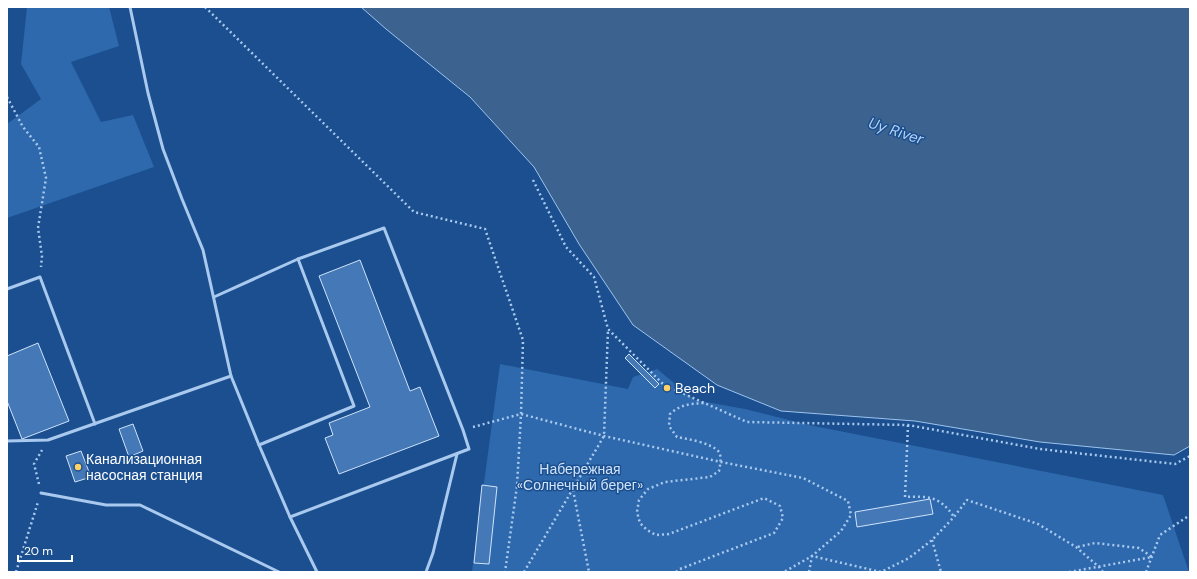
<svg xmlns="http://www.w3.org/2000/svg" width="1197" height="579" viewBox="0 0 1197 579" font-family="'DM Sans',sans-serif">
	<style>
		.green { fill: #2e69ad }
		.water { fill: #3c6290; stroke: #9cc4f0 }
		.building { fill: #4478b7; stroke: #cfe3fa }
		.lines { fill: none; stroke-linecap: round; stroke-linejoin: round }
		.path { stroke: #a9c9ee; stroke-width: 2.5; stroke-dasharray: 2 3; stroke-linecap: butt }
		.lane { stroke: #a9c9ee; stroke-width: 3 }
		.poi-dot { fill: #ffd166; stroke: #1b4f8f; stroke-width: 1.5 }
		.labels { text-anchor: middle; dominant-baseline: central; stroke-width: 3; stroke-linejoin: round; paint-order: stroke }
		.poi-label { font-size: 14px; fill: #fff; stroke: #1b4f8f; text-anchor: start }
		.park-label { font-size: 14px; fill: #cfe3fa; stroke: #1b4f8f }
		.water-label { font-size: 15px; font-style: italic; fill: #b5d3f5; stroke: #1b4f8f }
	</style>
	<rect width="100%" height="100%" fill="#1b4f8f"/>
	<g class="green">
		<path d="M27,7H109L119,46L71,62L101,122L133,115L154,167L7,218V124L41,99L21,64Z"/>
		<path d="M500,364L628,389L633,377L657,369L695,400L745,409L809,425L1163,495L1189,572H472Z"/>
	</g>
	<path class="water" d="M361,7H1190V446L1174,455L1040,442L915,421L781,411L717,385L633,325L579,244L534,167L470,97L386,29Z"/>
	<g class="building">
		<path d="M360,260L410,391L420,387L439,436L339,474L325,438L333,435L329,423L370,407L319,276Z"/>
		<path d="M38,343L69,421L22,439L7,401V356Z"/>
		<path d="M629,354L659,384L655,388L625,358Z"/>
		<path d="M133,424L143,451L129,457L119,429Z"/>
		<path d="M81,451L91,477L75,482L66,456Z"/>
		<path d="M482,485L497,487L489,564L474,563Z"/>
		<path d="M930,499L933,514L857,527L855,512Z"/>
	</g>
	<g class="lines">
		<g class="path">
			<path d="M205,7L414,212L485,229L523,340L521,414L517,486L505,572"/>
			<path d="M7,97L23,127L39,147L46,178L38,228L42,256L41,267"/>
			<path d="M533,180L566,247L594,277L608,329L664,385L747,422L908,425L1040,449L1175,464L1190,456"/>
			<path d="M908,425L905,497C928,496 940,496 954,517"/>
			<path d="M473,427L521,414L604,436L721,462L803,478L848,501L851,515L841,531L812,556L784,572"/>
			<path d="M39,484L34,464L42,450"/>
			<path d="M573,490L589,572"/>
			<path d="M932,540L941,572"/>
			<path d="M16,572L38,502"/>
			<path d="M524,572L604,436L608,329"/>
			<path d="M676,572L680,569L774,533L783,518L780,506L764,498L669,534L656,535L647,530L640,523L637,512L639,500L648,489L665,482L710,477L719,471C720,465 722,458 719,452C712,443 688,439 677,437L669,426L670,414C681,404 690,404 704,403"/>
			<path d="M809,572L812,556L881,572L909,558L932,540L954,517L967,500L1038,524L1076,547L1099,567L1103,572"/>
			<path d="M1069,572L1152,557L1139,548L1095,543L1077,547"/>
			<path d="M1146,572L1160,535L1190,515"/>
		</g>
		<g class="lane">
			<path d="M130,7L148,93L163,149L182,199L203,250L231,376L259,445L290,517L317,572"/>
			<path d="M7,289L40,277L95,424"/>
			<path d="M214,297L298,259L384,228L463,430L469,449L290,517"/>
			<path d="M7,441L48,440L231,376"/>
			<path d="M259,445L354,406L298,259"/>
			<path d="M41,493L106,505H140L279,572"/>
			<path d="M426,572L433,553L457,454"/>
		</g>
	</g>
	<g class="poi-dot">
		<circle cx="667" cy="388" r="4"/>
		<circle cx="78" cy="467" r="4"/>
	</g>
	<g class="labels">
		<g class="poi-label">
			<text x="675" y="388">Beach</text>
			<text x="86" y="459">Канализационная<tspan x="86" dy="16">насосная станция</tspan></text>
		</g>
		<g class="park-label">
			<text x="580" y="469">Набережная<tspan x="580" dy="16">«Солнечный берег»</tspan></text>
		</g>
		<g class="water-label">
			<text transform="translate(896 131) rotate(18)">Uy River</text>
		</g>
	</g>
	<rect width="1197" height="579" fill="none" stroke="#ffffff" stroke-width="16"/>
	<path d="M18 555v6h54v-6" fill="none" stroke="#ffffff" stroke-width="2"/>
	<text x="24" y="555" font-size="12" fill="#ffffff" stroke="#1b4f8f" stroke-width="3" paint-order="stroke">20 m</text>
</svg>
